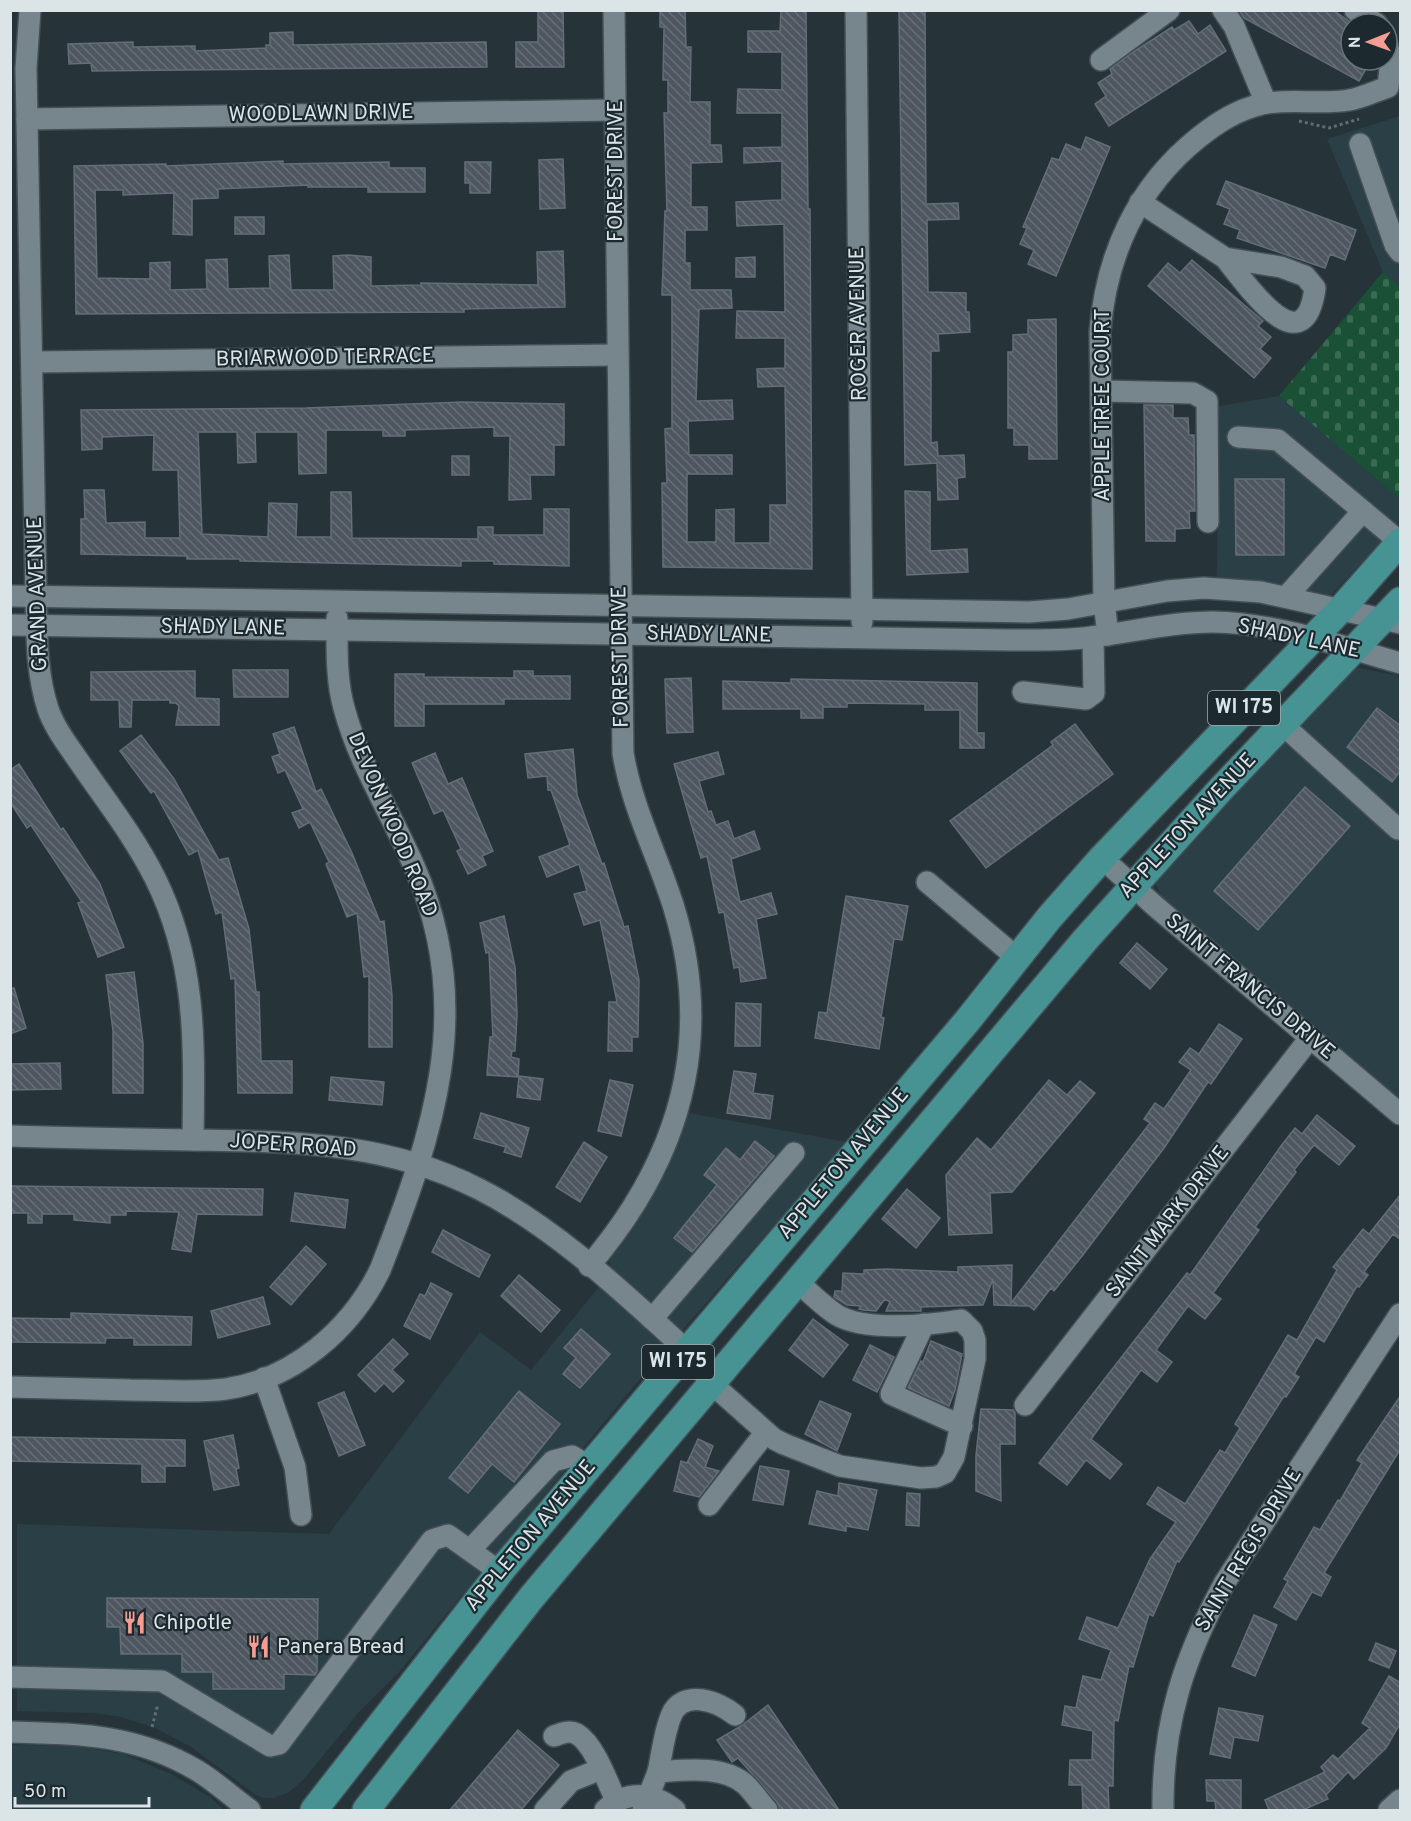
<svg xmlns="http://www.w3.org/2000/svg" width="1411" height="1821" viewBox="0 0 1411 1821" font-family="Overpass,sans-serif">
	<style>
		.built { fill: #2b3f47 }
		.cemetery { fill: url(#cemetery-stones) }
		.building { fill: url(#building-back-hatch); stroke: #646d78; stroke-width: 1.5 }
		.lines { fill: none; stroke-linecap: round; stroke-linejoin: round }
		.minor-casing { stroke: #434f54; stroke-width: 24 }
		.major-casing { stroke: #434f54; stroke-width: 30 }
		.path { stroke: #606d71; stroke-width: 3; stroke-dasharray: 3 3; stroke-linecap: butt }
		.minor { stroke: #77868c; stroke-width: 21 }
		.major { stroke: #479393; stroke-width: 27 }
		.labels { text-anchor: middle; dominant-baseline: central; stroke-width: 4.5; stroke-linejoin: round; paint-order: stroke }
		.shield { fill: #1c292f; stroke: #a2acb0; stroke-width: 1.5 }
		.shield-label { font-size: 20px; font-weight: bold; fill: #dbe4e7 }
		.street-label { font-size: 21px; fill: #dbe4e7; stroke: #1c292f }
		.poi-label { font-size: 21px; fill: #dbe4e7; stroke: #1c292f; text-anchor: start }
	</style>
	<defs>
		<pattern id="cemetery-stones" width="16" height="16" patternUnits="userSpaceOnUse" patternTransform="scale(1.5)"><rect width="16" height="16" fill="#1a5136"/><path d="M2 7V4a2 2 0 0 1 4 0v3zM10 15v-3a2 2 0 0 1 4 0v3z" fill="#3b6a53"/></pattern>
		<pattern id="building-back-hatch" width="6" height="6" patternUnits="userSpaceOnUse" patternTransform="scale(1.5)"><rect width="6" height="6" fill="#4e5660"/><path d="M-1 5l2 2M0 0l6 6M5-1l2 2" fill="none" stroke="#676e77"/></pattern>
	</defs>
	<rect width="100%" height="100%" fill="#263439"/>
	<g class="built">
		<path d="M1400,116V287L1383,272L1327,139Z"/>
		<path d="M1279,396L1400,499V523L1330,596L1311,594L1273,583L1217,579L1219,406Z"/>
		<path d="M1359,668L1400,676V1099L1162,898L1155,882L1157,874L1351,670Z"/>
		<path d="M689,1113L846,1142L635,1385L398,1673L359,1712L304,1779L289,1792L274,1798H264L256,1795L191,1747L155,1728L121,1717L95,1713L17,1711V1524L329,1534L480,1332L531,1370L612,1271L609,1261L613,1251L666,1173Z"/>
		<path d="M11,1745L76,1746L123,1754L171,1774L210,1797L224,1810H11Z"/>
	</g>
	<path class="cemetery" d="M1383,272L1400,287V499L1279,396Z"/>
	<g class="building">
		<path d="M538,10H563L564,67H516V42H538Z"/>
		<path d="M660,10H685L686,47H691L690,102H710V145H721L722,162L691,163V207H707V230H685V263H690V290H731L732,308L699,309L696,401L732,400L733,419L688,421L689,455H732V474H687V542H716V510L734,509V543H770V505H787L785,386L758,387L757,369L785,368V338H736L737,311L785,312L784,224L737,226L736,202L782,200V161L744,163V148L782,147V113H737L738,89L782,90V52H748V31H780L781,10H806L808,209H810L812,569L663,567L662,483H667L665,429L672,428V295H662L665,211H667L664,113H668V80H663L664,27H660Z"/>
		<path d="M899,10H925L926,204L958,203L959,219L927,220L928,292L966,293V312H969L970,332L938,334L939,351H931V443L937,442L938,456L964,455L965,477L957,478L958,499L938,500L937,463L905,465Z"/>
		<path d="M1239,10H1333L1353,24H1351V60H1371L1359,81L1244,18Z"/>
		<path d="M1189,21L1198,34L1210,25L1226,51L1109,126L1095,104L1106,96L1098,83L1112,74L1110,69L1130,54L1172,27L1174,30Z"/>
		<path d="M293,32V45L486,42L487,67L92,71L91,63L69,64L68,44L133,42V47L195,46V51L266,48V45H270V33Z"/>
		<path d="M1086,137L1110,147L1056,276L1028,264L1034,250L1020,244L1027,228L1023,227L1052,158L1059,160L1066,144L1081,150Z"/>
		<path d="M563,159L565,208L540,209L539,160Z"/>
		<path d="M283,161V164L389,162V168H425V192H368V187H308V185L218,189V198L192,199V235L173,234L174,193L123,195V190H95L97,278L150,279V263L170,262V290L207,289L206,260L227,259L228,289L270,288L269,256L289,255L291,290H334L333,256L348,255L371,257V286L421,285V283L538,285L537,252L563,251L565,307L464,309V312L76,314L74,166L166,164V166Z"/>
		<path d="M465,162H491L490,193H470V183H465Z"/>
		<path d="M1226,181L1356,230L1345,260L1330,254L1325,268L1237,238L1240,230L1224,224L1230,209L1217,204Z"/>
		<rect x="235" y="217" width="29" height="17"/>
		<path d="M755,257V277H736V258Z"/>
		<path d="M1192,260L1263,321L1258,326L1271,337L1260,349L1271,358L1254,378L1148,286L1168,263L1180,273Z"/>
		<path d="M1056,319L1057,459H1029V445H1014V428H1008V352H1013V335L1028,334V320Z"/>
		<path d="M463,402L564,404V445H554V475H530L531,499L509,500L510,436H494V427L405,430V436H383V430H326V473L299,474L298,432H255L256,462L238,463L237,432H198L202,534L268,537L269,503L297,504L296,537H331V492H351L352,538L478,539V527H493V535H544V509H569V566L494,564V561H461V566L240,561V559H187V556L81,554V519H85L84,490H104L106,523L145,522V538H180L178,470H153L154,435L102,437V449L82,450L81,410L306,408Z"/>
		<path d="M1144,405H1173V418H1188L1189,435H1194L1195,511H1189L1190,528L1175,529V541H1146Z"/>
		<rect x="452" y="456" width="17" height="19"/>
		<path d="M1235,479H1284V555H1236Z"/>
		<path d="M905,491L930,492V551L967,549L968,572L907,575Z"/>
		<path d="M233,670H288V697H234Z"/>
		<path d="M195,671V698L219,699V725H176L179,706L176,703H170V700H132L131,727H120L119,700H91V672Z"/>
		<path d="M514,671H533V676H570V699H504V704H424V726H395V674H424V677L514,678Z"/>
		<path d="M691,678L693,732L667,733L665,679Z"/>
		<path d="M791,679L977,683V733H984V748H960V710H925V704L847,703V707H823V718H801V709H723V681L791,683Z"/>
		<path d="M1377,708L1401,726V770L1392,782L1347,747Z"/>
		<path d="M1075,724L1113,774L986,868L950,821L1053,745L1051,742Z"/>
		<path d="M294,727L316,792L321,789L352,853L380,922L384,921L392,995V1047H369V976L364,977L357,913L347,917L326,864L329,862L310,822L299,828L292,813L303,809L285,770L278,773L272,757L280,754L273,734Z"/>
		<path d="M141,735L174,779L219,860L228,858L249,929L256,992H259L261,1061H292V1093H238L235,978L231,979L222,912L216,914L198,850L189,855L154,791L151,793L120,751Z"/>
		<path d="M573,749L577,795L602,864L604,863L624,927L628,926L639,980L638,1037H632V1051H608L609,1002H617L600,920L584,925L574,894L587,891L579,864L547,877L539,857L570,845L551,790H548L547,776L528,778L525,754Z"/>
		<path d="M718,752L724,774L699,781L708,812L711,811L716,825L728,821L734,839L754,831L760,849L731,859L740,902L771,893L777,914L756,919L766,978L741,982L739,967L734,968L724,912L719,913L707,856L701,858L674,764Z"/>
		<path d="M435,753L448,784L462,778L493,851L482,856L486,865L468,874L457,851L461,849L443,810L434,814L412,763Z"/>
		<path d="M19,764L61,830L63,828L100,884L124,947L98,957L78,903L82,902L31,825L27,828L10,802V770Z"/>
		<path d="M1305,787L1350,826L1258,930L1214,891Z"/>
		<path d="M846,896L908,906L902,940L894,939L881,1017L884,1018L879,1049L815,1038L819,1012L827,1013Z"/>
		<path d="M504,916L515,967L517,1015L515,1051H512L511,1057L519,1059L518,1077L487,1075L490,1037H493L489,952L486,953L480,923Z"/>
		<path d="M1137,943L1167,969L1150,989L1120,963Z"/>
		<path d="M134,972L143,1043V1093H113V1031L106,975Z"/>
		<path d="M14,988L26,1028L10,1034V989Z"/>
		<path d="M736,1003L761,1004L760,1046H735Z"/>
		<path d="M1219,1024L1242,1039L1211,1084L1208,1082L1164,1148L1082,1256L1054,1291L1051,1288L1034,1310L1029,1306L994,1305L993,1279L983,1305L921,1307V1311H886L890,1302L885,1299L876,1311L864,1310L859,1309L861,1306L847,1305L834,1297L835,1291H842L843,1273L864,1274V1270L886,1269L958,1272V1267L1012,1265L1011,1303L1150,1123L1144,1119L1155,1103L1164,1109L1191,1070L1179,1062L1190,1048L1199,1054Z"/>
		<path d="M60,1063L61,1089L10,1090V1064Z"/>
		<path d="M734,1071L756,1074L753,1093L773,1096L770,1119L727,1113Z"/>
		<path d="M519,1076L543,1079L540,1100L517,1097Z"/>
		<path d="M331,1077L384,1082L382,1105L329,1100Z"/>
		<path d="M610,1080L633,1085L621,1136L598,1131Z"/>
		<path d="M1049,1080L1067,1095L1080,1081L1095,1093L1012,1192L990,1193L992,1233L949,1235L946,1175L977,1138L991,1150Z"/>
		<path d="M481,1113L529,1128L521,1157L504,1152L506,1147L474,1138Z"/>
		<path d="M1317,1115L1355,1146L1339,1165L1314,1145L1294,1170L1296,1172L1255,1227L1259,1230L1213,1293L1221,1299L1205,1319L1188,1306L1156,1350L1172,1362L1157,1382L1141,1370L1091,1439L1122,1464L1110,1479L1086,1460L1067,1485L1039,1463L1187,1273L1190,1275L1281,1146L1295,1128L1302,1134Z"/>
		<path d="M755,1141L774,1156L692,1252L674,1238L717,1185L704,1175L726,1148L740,1160Z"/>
		<path d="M584,1142L607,1157L580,1202L556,1187Z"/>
		<path d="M10,1186L263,1189L262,1215L197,1214L191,1252L172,1249L179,1212L126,1211V1215H110V1223L74,1220V1214H42V1223H28V1213H10Z"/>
		<path d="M907,1189L940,1218L916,1248L882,1219Z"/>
		<path d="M295,1193L348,1200L345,1228L291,1221Z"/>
		<path d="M1401,1194V1240L1393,1234L1364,1272L1368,1275L1359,1287L1357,1286L1324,1342L1316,1337L1294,1374L1299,1377L1286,1397L1284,1396L1179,1562L1177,1561L1153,1616L1149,1614L1133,1667L1129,1666L1118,1721L1114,1720L1113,1786H1108L1109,1810H1083L1082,1785H1069L1070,1760H1092L1093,1731L1062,1725L1065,1706L1076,1708L1083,1676L1101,1680L1111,1650L1079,1639L1087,1617L1118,1628L1150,1559L1176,1522L1147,1504L1158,1487L1185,1504L1220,1450L1225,1453L1240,1428L1235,1424L1288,1335L1297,1340L1337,1270L1333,1267L1363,1229L1369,1234Z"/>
		<path d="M443,1230L490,1255L479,1277L432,1252Z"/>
		<path d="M306,1246L326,1264L291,1305L270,1287Z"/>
		<path d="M519,1275L560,1310L541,1332L501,1296Z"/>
		<path d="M431,1283L452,1294L430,1339L404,1326L420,1294L425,1296Z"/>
		<path d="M263,1297L270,1324L218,1338L211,1311Z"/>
		<path d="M71,1313L192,1317L191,1345H134V1338H106L105,1343L10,1342V1318L71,1319Z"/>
		<path d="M813,1319L848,1345L823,1377L789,1350Z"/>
		<path d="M581,1329L610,1354L580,1388L563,1374L576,1358L564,1348Z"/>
		<path d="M393,1339L408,1354L392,1370L404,1381L393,1392L384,1383L375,1392L358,1375Z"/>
		<path d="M931,1341L962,1354L955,1390L949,1406L908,1388L921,1361L923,1362Z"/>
		<path d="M870,1345L894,1357L877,1392L853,1380Z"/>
		<path d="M519,1391L560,1424L514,1482L492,1464L468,1493L449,1478Z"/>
		<path d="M344,1392L365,1445L339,1456L318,1403Z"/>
		<path d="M1401,1395V1448L1324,1573L1331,1577L1321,1596L1312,1592L1296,1620L1274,1607L1288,1581L1284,1579L1314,1527L1320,1530L1338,1500L1340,1501L1362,1463L1357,1460Z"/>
		<path d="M820,1401L851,1414L837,1451L805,1434Z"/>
		<path d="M981,1409L1013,1410L1015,1413V1444H1000L1001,1501L976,1491V1455Z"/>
		<path d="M233,1435L239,1468L236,1469L239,1485L214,1490L204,1441Z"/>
		<path d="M10,1437L185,1440V1466H165V1482H142V1464L10,1461Z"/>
		<path d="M698,1439L713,1446L705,1467L719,1471L699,1497L674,1491L681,1461L687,1463Z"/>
		<path d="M760,1466L789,1471L783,1505L753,1500Z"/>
		<path d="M839,1483L877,1490L868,1530L846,1526V1531L809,1524L817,1491L838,1496Z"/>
		<path d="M907,1493L920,1494L919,1526L906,1525Z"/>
		<path d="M107,1598L318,1599L317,1671L315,1675L284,1674V1689H213V1672H182V1654H121L120,1627H107Z"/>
		<path d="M1254,1615L1277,1625L1255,1676L1232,1666Z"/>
		<path d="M1376,1643L1396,1651L1389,1668L1369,1660Z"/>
		<path d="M1389,1676L1401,1683V1722L1386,1748L1354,1779L1348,1772L1326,1795L1328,1799L1303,1810H1269L1265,1800L1325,1772L1321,1767L1333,1755L1338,1759L1370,1728L1362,1723Z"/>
		<path d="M768,1705L839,1810H779L777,1802L738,1758L732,1762L717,1740L741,1726Z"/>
		<path d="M1219,1708L1263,1716L1258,1741L1234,1737L1230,1758L1210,1754Z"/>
		<path d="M518,1730L559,1765L521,1810H450Z"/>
		<path d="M1206,1780H1241V1810H1216L1215,1801H1207Z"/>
	</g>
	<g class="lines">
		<defs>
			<g id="minor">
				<path d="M30,10L26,68L36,596C37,635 36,672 48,709C54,727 67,744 78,760C104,798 134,836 155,878C198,964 194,1047 193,1140"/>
				<path d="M856,10L862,622"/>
				<path d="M1223,10L1234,26L1266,103"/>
				<path d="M1355,10L1377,24"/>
				<path d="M1101,60L1169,10"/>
				<path d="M27,119L615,110"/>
				<path d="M1360,144L1395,245L1400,252"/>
				<path d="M1140,202L1225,258L1281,267L1305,276L1315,288C1304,370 1245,282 1225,258"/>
				<path d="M33,362L617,355"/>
				<path d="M1101,391L1193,393L1207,401L1208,522"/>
				<path d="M1238,437L1278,440L1400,542"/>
				<path d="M10,596L1029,612L1068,609L1167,591L1204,588L1261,592L1400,623"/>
				<path d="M1286,597L1363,511"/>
				<path d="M10,625L1009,640C1036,640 1064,641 1091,637C1132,632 1172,622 1213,622C1277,623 1340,646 1400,663"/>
				<path d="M1108,635L1104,602L1100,332C1106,255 1137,187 1198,138C1218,122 1237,110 1262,104C1290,98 1321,105 1349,100C1362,98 1376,91 1388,87L1391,59L1387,45"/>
				<path d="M1023,692L1086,699L1094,693L1093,637"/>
				<path d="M1283,725L1398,829"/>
				<path d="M1102,858L1155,906L1400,1114"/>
				<path d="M927,882L1016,957"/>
				<path d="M10,1136C71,1138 131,1139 192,1140C294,1142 384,1141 479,1189C550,1225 613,1283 672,1337L687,1351L712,1384L774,1439L784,1444L840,1466L921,1478L936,1477L945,1473L954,1457L975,1359V1340L972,1331L961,1320C929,1325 866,1332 837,1315C823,1306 810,1293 798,1282"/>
				<path d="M589,1266C679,1161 715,1043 674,908C658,856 632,808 623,753L614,10"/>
				<path d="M652,1319L794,1153"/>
				<path d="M924,1324L891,1394L962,1426"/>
				<path d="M264,1378L295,1467L301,1515"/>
				<path d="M10,1387C50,1388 90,1389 130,1390C162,1390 195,1393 226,1389C294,1379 351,1329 380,1270C433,1135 477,1007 414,866C391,813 359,764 344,708C336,680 337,647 337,618"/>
				<path d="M1025,1405L1310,1038"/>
				<path d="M709,1505L766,1432"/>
				<path d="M470,1550L553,1461L572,1456L589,1466"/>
				<path d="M10,1677L162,1681L270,1746L279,1744L432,1540L448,1535L500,1572"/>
				<path d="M10,1732C81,1734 136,1734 198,1771C216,1782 233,1798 250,1810"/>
				<path d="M554,1736C562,1733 569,1730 577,1734C594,1744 608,1783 616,1801"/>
				<path d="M658,1772C662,1754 664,1733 671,1716C682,1688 718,1701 735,1715"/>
				<path d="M545,1810L571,1781L601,1769"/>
				<path d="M605,1810C626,1790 653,1792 675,1810"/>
				<path d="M643,1810L658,1772C685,1770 724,1765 746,1785C753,1792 760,1802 767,1810"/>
				<path d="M1163,1810C1162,1724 1184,1657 1225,1582L1400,1314"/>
				<path d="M1389,1810L1400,1800"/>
			</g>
			<g id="major">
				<path d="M314,1810L503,1568L968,1020L1049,918L1102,858L1341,609L1400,542"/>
				<path d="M366,1810L531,1598L1085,940L1220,790L1400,601"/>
			</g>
		</defs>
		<use href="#minor" class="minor-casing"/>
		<use href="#major" class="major-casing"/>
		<g class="path">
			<path d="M1299,121L1329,128L1359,119"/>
			<path d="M152,1727L158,1704"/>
		</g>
		<use href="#minor" class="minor"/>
		<use href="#major" class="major"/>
	</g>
	<defs>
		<symbol id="restaurant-bare" viewBox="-9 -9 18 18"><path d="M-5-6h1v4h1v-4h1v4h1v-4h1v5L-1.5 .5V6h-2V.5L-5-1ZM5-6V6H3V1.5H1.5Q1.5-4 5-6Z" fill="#f59c93" stroke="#1c292f" stroke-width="2.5" paint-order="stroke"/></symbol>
	</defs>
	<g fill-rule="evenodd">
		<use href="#restaurant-bare" x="118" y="1606" width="33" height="33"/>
		<use href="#restaurant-bare" x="242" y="1630" width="33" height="33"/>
	</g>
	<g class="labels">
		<g class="shield">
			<rect x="1208" y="691" width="72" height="34" rx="4.5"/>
			<rect x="642" y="1345" width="72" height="34" rx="4.5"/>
		</g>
		<g class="shield-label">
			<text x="1244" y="708">WI 175</text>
			<text x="678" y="1362">WI 175</text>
		</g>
		<g class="street-label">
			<text transform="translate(321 114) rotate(-1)">WOODLAWN DRIVE</text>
			<text transform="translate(616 171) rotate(-90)">FOREST DRIVE</text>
			<text transform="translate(859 324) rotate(-91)">ROGER AVENUE</text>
			<text transform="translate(325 358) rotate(-1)">BRIARWOOD TERRACE</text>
			<text transform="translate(1103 405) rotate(-90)">APPLE TREE COURT</text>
			<text transform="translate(38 594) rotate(-92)">GRAND AVENUE</text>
			<text transform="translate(223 628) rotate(1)">SHADY LANE</text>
			<text transform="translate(709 635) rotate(1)">SHADY LANE</text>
			<text transform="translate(1299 639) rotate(12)">SHADY LANE</text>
			<text transform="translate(621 657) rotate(-91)">FOREST DRIVE</text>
			<text transform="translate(392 825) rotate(67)">DEVON WOOD ROAD</text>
			<text transform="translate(1188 826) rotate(-47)">APPLETON AVENUE</text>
			<text transform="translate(1250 987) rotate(40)">SAINT FRANCIS DRIVE</text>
			<text transform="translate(293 1146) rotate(4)">JOPER ROAD</text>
			<text transform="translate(844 1164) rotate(-50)">APPLETON AVENUE</text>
			<text transform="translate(1168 1222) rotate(-52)">SAINT MARK DRIVE</text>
			<text transform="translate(531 1536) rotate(-50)">APPLETON AVENUE</text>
			<text transform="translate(1249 1550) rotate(-59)">SAINT REGIS DRIVE</text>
		</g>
		<g class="poi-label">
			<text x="153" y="1623">Chipotle</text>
			<text x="277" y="1647">Panera Bread</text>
		</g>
	</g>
	<rect width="1411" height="1821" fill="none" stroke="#dbe4e7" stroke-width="24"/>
	<g transform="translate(1369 42) rotate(269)"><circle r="28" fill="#1c292f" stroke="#687479" stroke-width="1.5"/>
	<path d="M0-4.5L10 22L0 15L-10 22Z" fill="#f59c93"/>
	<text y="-9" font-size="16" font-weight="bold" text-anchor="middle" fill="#dbe4e7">N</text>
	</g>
	<path d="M15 1797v9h134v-9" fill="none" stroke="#dbe4e7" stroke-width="3"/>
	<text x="24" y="1797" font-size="18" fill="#dbe4e7" stroke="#1c292f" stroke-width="4.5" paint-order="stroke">50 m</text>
</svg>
